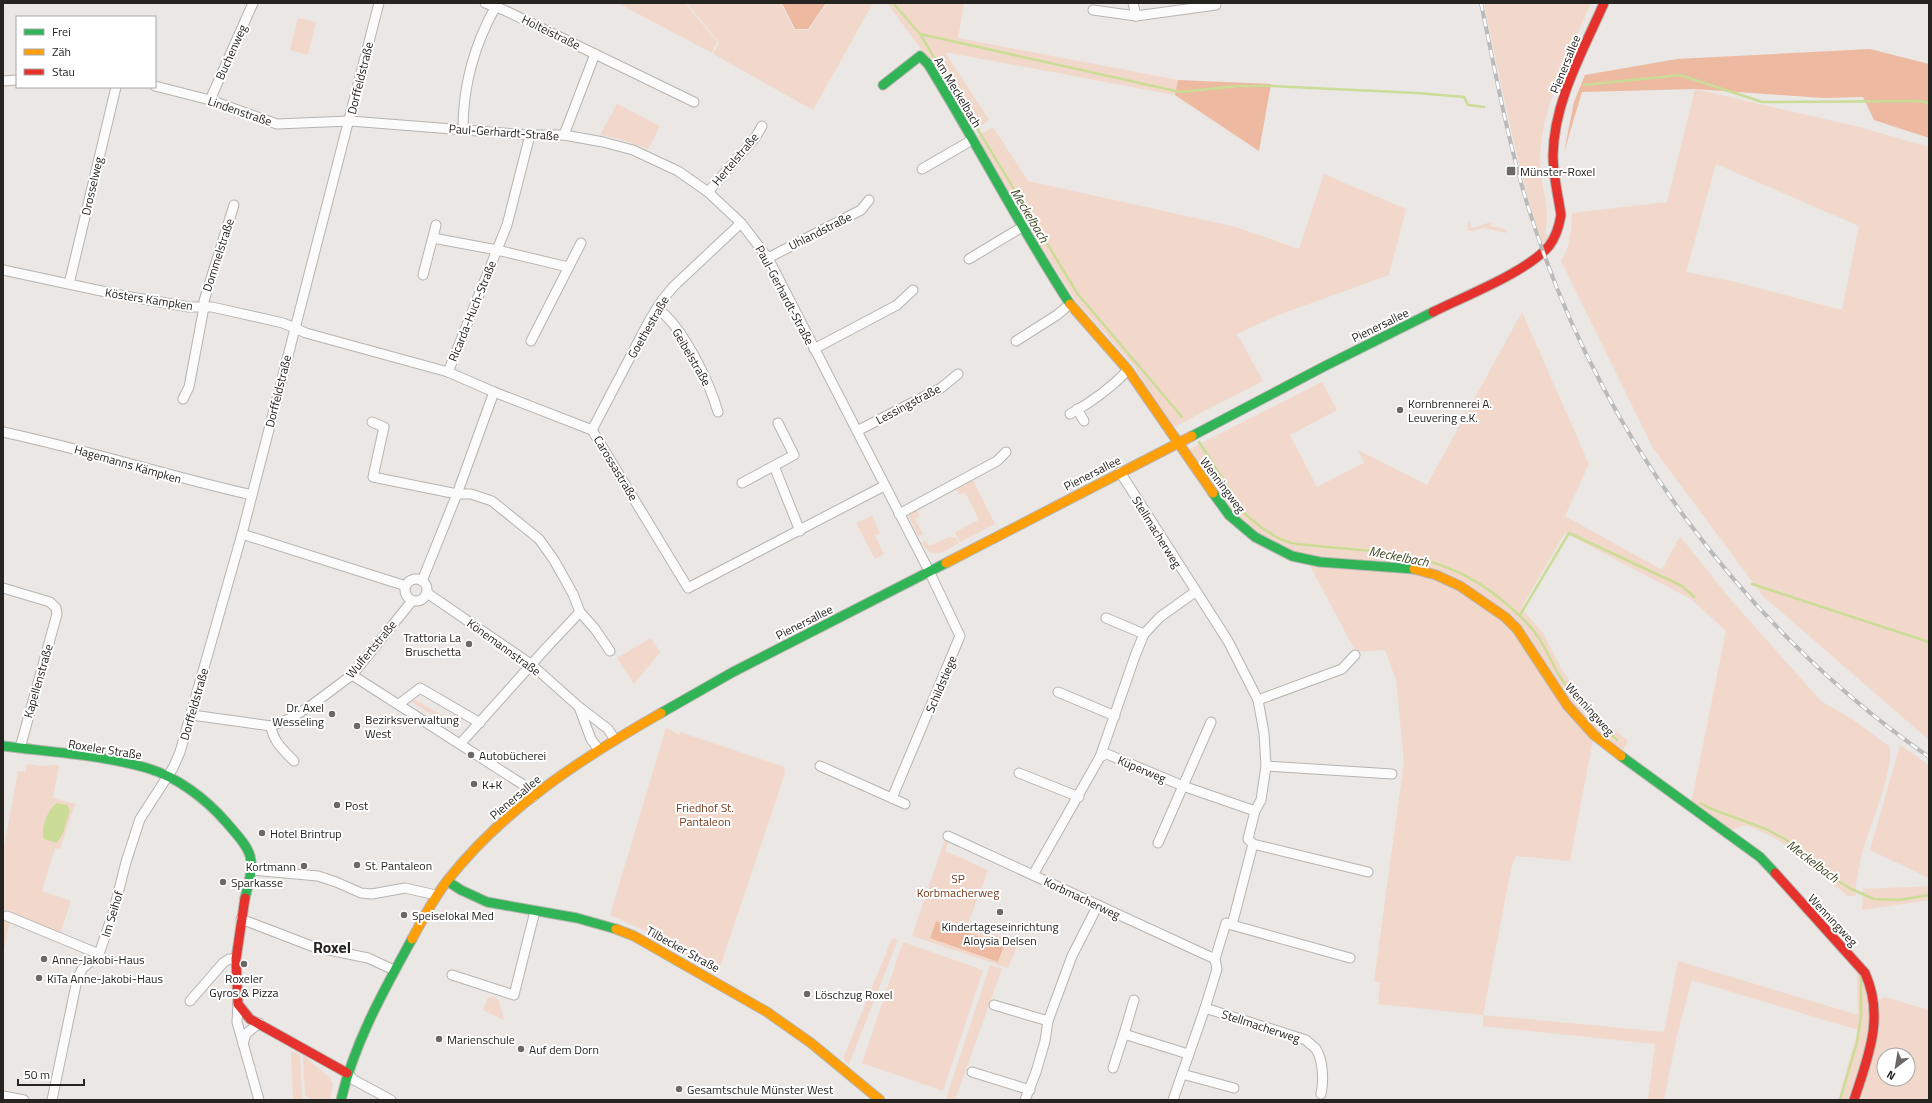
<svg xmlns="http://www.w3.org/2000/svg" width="1932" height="1103" viewBox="0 0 1932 1103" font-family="'Titillium Web',sans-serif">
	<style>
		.green { fill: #f2d8cb; fill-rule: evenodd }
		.forest { fill: #edb9a0 }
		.water { fill: #cbdc97 }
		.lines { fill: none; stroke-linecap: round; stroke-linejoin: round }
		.stream { stroke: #cbdc97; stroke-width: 2.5 }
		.street-casing { stroke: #b6b4b1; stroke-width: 11 }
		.fast-casing { stroke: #b6b4b1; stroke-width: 11 }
		.slow-casing { stroke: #b6b4b1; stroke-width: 11 }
		.jam-casing { stroke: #b6b4b1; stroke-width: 11 }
		.street { stroke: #fcfbfb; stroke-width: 9 }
		.fast { stroke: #30b455; stroke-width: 9 }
		.slow { stroke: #ff9f0a; stroke-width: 9 }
		.jam { stroke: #e5322d; stroke-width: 9 }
		.rail-casing { stroke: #bababa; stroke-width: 4 }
		.rail { stroke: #fff; stroke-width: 2.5; stroke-dasharray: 8; stroke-linecap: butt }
		.poi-dot { fill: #6b6865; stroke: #fff; stroke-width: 1.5 }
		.labels { text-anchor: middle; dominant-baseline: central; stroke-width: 4; stroke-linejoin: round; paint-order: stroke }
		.street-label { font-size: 12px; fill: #262421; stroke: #fff }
		.poi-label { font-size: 12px; fill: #262421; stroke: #fff; text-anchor: start }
		.park-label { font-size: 12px; fill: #763b1c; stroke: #fff }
		.water-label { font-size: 13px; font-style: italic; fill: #3c461e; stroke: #fff }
		.district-label { font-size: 16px; font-weight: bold; fill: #262421; stroke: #fff }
	</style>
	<rect width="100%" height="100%" fill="#eae7e4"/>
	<g class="green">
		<path d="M618,3H685L717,42L712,53Z"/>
		<path d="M687,3H781L794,30H808L828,3H873L813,110L713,54L719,43Z"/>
		<path d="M887,3H964L958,38L1178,80L1175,95L945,52L989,120L973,131L935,68Z"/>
		<path d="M1484,3H1591C1570,52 1542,104 1540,158C1539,185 1552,206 1545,233L1550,237L1543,247C1517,167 1501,85 1484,3Z"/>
		<path d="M298,18L316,22L308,55L290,50Z"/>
		<path d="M1695,89L1859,127L1929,147V740L1763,596L1653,448L1561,261C1570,248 1572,229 1572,213L1667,202ZM1716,164L1859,226L1842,310L1731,281L1686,272Z"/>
		<path d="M617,104L660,126L648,149L620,139L600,135Z"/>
		<path d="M993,127L1028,181L1236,227L1299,249L1324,174L1406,209L1389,275L1281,314L1237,334L1263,381L1172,428L1134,366L1076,301L972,140Z"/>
		<path d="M1470,222L1472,228L1491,222V226L1505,229L1507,233L1483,228L1471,231H1468V223Z"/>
		<path d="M1522,312L1589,464L1565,516L1662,570L1680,536L1731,600L1821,701L1852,719L1889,746C1896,764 1869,829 1863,850C1859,866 1856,880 1855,896H1848L1784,844L1769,835L1746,825L1728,831L1691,804L1726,631L1691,599L1565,533L1521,608L1543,633L1562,670L1582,697L1600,717L1628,741L1621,754L1577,712L1532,645L1437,572L1305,556L1292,552L1243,523L1186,451L1322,382L1337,410L1290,435L1317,487L1364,463L1358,450L1427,485Z"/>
		<path d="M973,480L995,524L960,542L955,532L979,520L965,492L960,495L956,489Z"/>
		<path d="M917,510L920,516L915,519L923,534L918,536L909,517V514Z"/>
		<path d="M872,516L880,533L875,536L884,554L875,559L856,523Z"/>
		<path d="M949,537L956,538L959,543C945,550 933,562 922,543L926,541L929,546Z"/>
		<path d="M1309,564L1418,574L1458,589L1504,620L1593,739L1570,861L1516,856L1511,869L1483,1015L1664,1032L1678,961L1858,1015L1857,968C1860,973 1865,979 1867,984C1878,1022 1859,1065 1848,1100H1838L1858,1030L1692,980L1677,1035L1664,1100H1648L1655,1044L1483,1026V1015L1378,1004L1380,983L1374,981L1404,762L1396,680L1385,650L1356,652Z"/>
		<path d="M651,638L660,652L634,684L617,658Z"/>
		<path d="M414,699L459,725L456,730L412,702Z"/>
		<path d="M666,728L675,732L679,736L680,732L784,767L785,773L718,973L660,940L653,934L610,915Z"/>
		<path d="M1900,745L1929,765V878L1870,850Z"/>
		<path d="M27,764L39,766L59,765L53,798L75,804L60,849L55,848L42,891L71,901L58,940L10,920L3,954V852L18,771L25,772Z"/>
		<path d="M945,839L949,840L945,851L988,870L968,924L1018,943L1008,968L912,936ZM936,921L1004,946L998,962L930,937Z"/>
		<path d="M1929,886V900L1862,910L1863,889Z"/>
		<path d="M892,938L898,940L849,1064L843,1059Z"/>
		<path d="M903,942L983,970L943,1091L862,1063Z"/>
		<path d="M990,965L1002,969L955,1100H942L946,1099Z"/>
		<path d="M494,996L499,1001L504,1020L483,1010L488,998Z"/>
		<path d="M1885,997L1929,1010V1100H1855L1879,1000ZM1884,1055H1908V1079H1884Z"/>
		<path d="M291,1051L300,1055L302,1097L307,1100H293Z"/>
		<path d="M303,1055L330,1078L333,1084L330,1100H312L305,1095Z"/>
	</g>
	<g class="forest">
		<path d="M782,3H826L808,29H795Z"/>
		<path d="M1870,49L1929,64V138L1874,120L1863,97L1823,98L1695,89L1582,92L1564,152L1574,102L1585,75L1677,59Z"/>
		<path d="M1178,80L1271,84L1259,151L1175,95Z"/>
		<path d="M936,921L1004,946L998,962L930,938Z"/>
	</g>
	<path class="water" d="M57,803L67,805L70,810L63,833L57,843L44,839C40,828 48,809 57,803Z"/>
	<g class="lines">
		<g class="stream">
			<path d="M893,3L920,34L1077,293L1182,417"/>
			<path d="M920,34L1180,92L1238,86H1271L1417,93L1464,97L1468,105L1484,107"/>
			<path d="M1584,85L1680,75L1762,102L1920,101L1929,103"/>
			<path d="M1199,442L1246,515L1262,528L1278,538L1291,543C1370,554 1437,545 1503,601C1516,612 1529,623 1538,637C1546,648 1551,661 1557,672C1573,698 1595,719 1617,740"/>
			<path d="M1752,584L1929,642"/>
			<path d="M1520,615L1569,533L1682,586L1694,597"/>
			<path d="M1701,803L1709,808L1766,829L1785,839L1835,879L1851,889L1874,899L1899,900L1929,895"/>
			<path d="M1840,1100L1857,1042L1861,1016V976"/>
		</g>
		<defs>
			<g id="street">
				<path d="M485,3L504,10L595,54L564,135"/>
				<path d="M1133,3L1136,16"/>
				<path d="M1093,10L1136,16L1216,5"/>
				<path d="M595,54L694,102"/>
				<path d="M3,81L17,80"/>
				<path d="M155,86L210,100L277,124L350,121L530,135H564L603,142L633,150L678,171L708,192L741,223L768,258L929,571L960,636L892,798"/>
				<path d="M210,100L253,3"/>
				<path d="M463,129C463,85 474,45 496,6"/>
				<path d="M922,169L972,140"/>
				<path d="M708,192L755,138L762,126"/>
				<path d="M433,238L497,250L568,267"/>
				<path d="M768,258L861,210L869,200"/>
				<path d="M969,259L1022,227"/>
				<path d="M3,270L125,296L189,307H212L283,323L306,333L448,372L494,392L592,430L688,588L884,486"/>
				<path d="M423,275L436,225"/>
				<path d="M69,284L116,87"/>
				<path d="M657,308C683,327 709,381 718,412"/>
				<path d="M531,341L581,243"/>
				<path d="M1016,341L1057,315L1070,304"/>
				<path d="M814,349L897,305L913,290"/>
				<path d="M448,372L507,225L530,135"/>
				<path d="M183,399L189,387L204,307V301L234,205"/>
				<path d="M1077,409L1084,421"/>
				<path d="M1070,414C1092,402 1111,388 1128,370"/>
				<path d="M372,422L384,427L373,477L457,494H471L492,501L539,539L554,560L573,594L580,612L595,629L610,651"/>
				<path d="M592,430L649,321L663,299L674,286L741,223"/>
				<path d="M857,431L941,388L958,374"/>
				<path d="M3,432C87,450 168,476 252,495"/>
				<path d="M774,466L800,531"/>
				<path d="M1120,472L1228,641L1258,700L1264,733L1266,766L1261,800L1255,811L1248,839L1253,844L1232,925L1226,923L1215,959L1217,969L1205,1008L1173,1100"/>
				<path d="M742,483L794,455L778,423"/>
				<path d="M899,514L997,461L1006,452"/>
				<path d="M242,534L406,586"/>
				<circle cx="416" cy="590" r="11"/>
				<path d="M422,581L457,494L494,392"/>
				<path d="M3,588L50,602L56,608L57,614L20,748"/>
				<path d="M427,593L532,665L578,706L608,729L615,740"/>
				<path d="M1144,634L1160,617L1195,592"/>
				<path d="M352,675L522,784L533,797"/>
				<path d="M1058,692L1115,716"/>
				<path d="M1258,700L1342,669L1355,655"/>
				<path d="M399,704L420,688L480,723"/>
				<path d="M579,707L591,739L599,750"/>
				<path d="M192,715L271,726L289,719L309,707L352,675L412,601"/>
				<path d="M1211,722L1183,786L1255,811"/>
				<path d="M271,726C273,741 283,750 294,761"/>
				<path d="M461,743L548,646L580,612"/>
				<path d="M1100,757L1107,754L1183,786L1158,843"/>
				<path d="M820,766L905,804"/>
				<path d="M1266,766L1392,774"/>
				<path d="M1019,773L1079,797"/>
				<path d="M948,836L1215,959"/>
				<path d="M1253,844L1368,872"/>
				<path d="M252,870L318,876L336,882L361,893L372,894L405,888L436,895"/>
				<path d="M1033,875L1100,757L1135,656L1144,634L1106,618"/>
				<path d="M7,916L99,954"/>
				<path d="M241,919L314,947L368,958L394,970"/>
				<path d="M1232,925L1350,958"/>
				<path d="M452,975L514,995L535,911"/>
				<path d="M190,1001L223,963L229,959H236"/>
				<path d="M238,1004L237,1022L259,1100"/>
				<path d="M994,1005L1048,1021"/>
				<path d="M1205,1008L1306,1040C1309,1043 1313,1046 1316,1049C1323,1060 1324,1081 1321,1094"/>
				<path d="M1124,1034L1134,1000"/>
				<path d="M243,1044L246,1034L259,1023"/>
				<path d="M1113,1068L1124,1034L1188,1054"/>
				<path d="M972,1072L1030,1090"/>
				<path d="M347,1073L354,1080L391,1100"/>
				<path d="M1182,1074L1234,1088"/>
				<path d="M3,1096L24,1100"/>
				<path d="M52,1100L77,980L82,969L99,954L113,913L126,862L140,819L173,768L180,752L242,534L379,3"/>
				<path d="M1025,1100L1036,1072L1045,1041L1048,1021L1072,956L1098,905"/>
			</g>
			<g id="fast">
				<path d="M883,85L920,56L928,64C977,143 1019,226 1070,304"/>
				<path d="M1192,436L1325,366L1433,312"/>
				<path d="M1213,493L1229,515L1255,537L1292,556L1320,562L1414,569"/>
				<path d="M661,713L733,672L946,563"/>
				<path d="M3,746C50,752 102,755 147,768C177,777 205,798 226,822C254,854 256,856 245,898"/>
				<path d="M1621,756L1760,857L1775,873"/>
				<path d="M447,881L461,890L487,902L577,918L616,929"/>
				<path d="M341,1100C354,1043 384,990 412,939"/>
			</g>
			<g id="slow">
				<path d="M1070,304L1128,370L1213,493"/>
				<path d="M946,563L1192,436"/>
				<path d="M1414,569L1436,575L1460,586L1505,617L1517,629L1567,705L1594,735L1621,756"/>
				<path d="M616,929L634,936L767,1012L811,1043L880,1100"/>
				<path d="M412,939C423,919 433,899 447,881C503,809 582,758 661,713"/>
			</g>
			<g id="jam">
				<path d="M1433,312C1465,296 1527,272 1549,246C1556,237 1559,227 1561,215C1558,195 1553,175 1553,155C1554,101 1583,51 1604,3"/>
				<path d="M1775,873L1865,973C1885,1017 1868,1057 1854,1100"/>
				<path d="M245,898L236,959L238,1004L250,1019L347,1073"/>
			</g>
		</defs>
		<use href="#street" class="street-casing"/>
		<use href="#fast" class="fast-casing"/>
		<use href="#slow" class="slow-casing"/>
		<use href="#jam" class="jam-casing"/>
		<use href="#street" class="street"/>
		<use href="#fast" class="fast"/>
		<use href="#slow" class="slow"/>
		<use href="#jam" class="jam"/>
		<defs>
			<path id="rail" d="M1481,3C1496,75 1509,149 1532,219C1601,434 1744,628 1929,757"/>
		</defs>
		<use href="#rail" class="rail-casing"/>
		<use href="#rail" class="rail"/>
	</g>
	<g class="poi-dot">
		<rect x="1506" y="166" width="10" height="10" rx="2"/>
		<circle cx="1400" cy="410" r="4"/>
		<circle cx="469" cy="644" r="4"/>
		<circle cx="332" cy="714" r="4"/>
		<circle cx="357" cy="726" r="4"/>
		<circle cx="471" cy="755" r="4"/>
		<circle cx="474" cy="784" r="4"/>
		<circle cx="337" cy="805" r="4"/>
		<circle cx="262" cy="833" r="4"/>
		<circle cx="357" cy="865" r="4"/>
		<circle cx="304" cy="866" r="4"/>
		<circle cx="223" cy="882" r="4"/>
		<circle cx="1000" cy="912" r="4"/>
		<circle cx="404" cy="915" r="4"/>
		<circle cx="44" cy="959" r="4"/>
		<circle cx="244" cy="964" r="4"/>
		<circle cx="39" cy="978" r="4"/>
		<circle cx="807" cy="994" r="4"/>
		<circle cx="439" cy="1039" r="4"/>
		<circle cx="521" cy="1049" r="4"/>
		<circle cx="679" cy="1089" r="4"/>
	</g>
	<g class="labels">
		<g class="street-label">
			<text transform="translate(551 32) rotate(26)">Holteistraße</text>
			<text transform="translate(231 52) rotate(-66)">Buchenweg</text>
			<text transform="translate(1565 64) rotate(-68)">Pienersallee</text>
			<text transform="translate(360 78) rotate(-76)">Dorffeldstraße</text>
			<text transform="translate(958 92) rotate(59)">Am Meckelbach</text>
			<text transform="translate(240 111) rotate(19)">Lindenstraße</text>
			<text transform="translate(504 132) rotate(4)">Paul-Gerhardt-Straße</text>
			<text transform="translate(735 159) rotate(-50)">Hertelstraße</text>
			<text transform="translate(92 186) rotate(-77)">Drosselweg</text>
			<text transform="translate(820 231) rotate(-27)">Uhlandstraße</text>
			<text transform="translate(218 255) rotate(-72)">Dommelstraße</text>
			<text transform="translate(785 295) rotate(62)">Paul-Gerhardt-Straße</text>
			<text transform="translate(149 299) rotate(9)">Kösters Kämpken</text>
			<text transform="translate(472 311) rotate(-68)">Ricarda-Huch-Straße</text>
			<text transform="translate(1380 325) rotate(-26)">Pienersallee</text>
			<text transform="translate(648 327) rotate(-60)">Goethestraße</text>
			<text transform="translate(692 357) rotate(60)">Geibelstraße</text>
			<text transform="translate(278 391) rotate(-76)">Dorffeldstraße</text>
			<text transform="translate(908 404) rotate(-28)">Lessingstraße</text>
			<text transform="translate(128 464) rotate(16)">Hagemanns Kämpken</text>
			<text transform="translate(616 468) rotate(59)">Carossastraße</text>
			<text transform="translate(1092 473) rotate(-27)">Pienersallee</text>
			<text transform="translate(1223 485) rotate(53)">Wenningweg</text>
			<text transform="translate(1157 532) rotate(58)">Stellmacherweg</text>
			<text transform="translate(804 622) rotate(-27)">Pienersallee</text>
			<text transform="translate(504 647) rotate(36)">Könemannstraße</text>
			<text transform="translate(371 649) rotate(-50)">Wulfertstraße</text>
			<text transform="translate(38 681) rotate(-74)">Kapellenstraße</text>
			<text transform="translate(941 684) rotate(-67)">Schildstiege</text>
			<text transform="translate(194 704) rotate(-74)">Dorffeldstraße</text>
			<text transform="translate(1590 709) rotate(48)">Wenningweg</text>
			<text transform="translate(105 749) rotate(9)">Roxeler Straße</text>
			<text transform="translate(1142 769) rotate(23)">Küperweg</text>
			<text transform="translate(515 797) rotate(-40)">Pienersallee</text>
			<text transform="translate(1082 898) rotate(25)">Korbmacherweg</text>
			<text transform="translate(112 914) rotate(-73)">Im Seihof</text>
			<text transform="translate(1833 920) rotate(47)">Wenningweg</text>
			<text transform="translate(683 949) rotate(29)">Tilbecker Straße</text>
			<text transform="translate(1261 1026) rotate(18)">Stellmacherweg</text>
		</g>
		<g class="poi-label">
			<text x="1520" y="171">Münster-Roxel</text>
			<text x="1408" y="403">Kornbrennerei A.<tspan x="1408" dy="14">Leuvering e.K.</tspan></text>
			<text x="461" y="637" text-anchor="end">Trattoria La<tspan x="461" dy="14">Bruschetta</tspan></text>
			<text x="324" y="707" text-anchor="end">Dr. Axel<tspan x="324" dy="14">Wesseling</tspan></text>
			<text x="365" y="719">Bezirksverwaltung<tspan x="365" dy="14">West</tspan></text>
			<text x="479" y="755">Autobücherei</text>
			<text x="482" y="784">K+K</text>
			<text x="345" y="805">Post</text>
			<text x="270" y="833">Hotel Brintrup</text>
			<text x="365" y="865">St. Pantaleon</text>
			<text x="296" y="866" text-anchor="end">Kortmann</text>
			<text x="231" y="882">Sparkasse</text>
			<text x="412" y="915">Speiselokal Med</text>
			<text x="1000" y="926" text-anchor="middle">Kindertageseinrichtung<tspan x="1000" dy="14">Aloysia Delsen</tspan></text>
			<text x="52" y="959">Anne-Jakobi-Haus</text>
			<text x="47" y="978">KiTa Anne-Jakobi-Haus</text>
			<text x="244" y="978" text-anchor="middle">Roxeler<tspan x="244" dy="14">Gyros &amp; Pizza</tspan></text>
			<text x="815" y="994">Löschzug Roxel</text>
			<text x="447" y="1039">Marienschule</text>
			<text x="529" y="1049">Auf dem Dorn</text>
			<text x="687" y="1089">Gesamtschule Münster West</text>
		</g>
		<g class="park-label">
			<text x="705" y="807">Friedhof St.<tspan x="705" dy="14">Pantaleon</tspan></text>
			<text x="958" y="878">SP<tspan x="958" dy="14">Korbmacherweg</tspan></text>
		</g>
		<g class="water-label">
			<text transform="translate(1030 215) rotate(59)">Meckelbach</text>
			<text transform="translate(1399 556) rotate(11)">Meckelbach</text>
			<text transform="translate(1813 861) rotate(37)">Meckelbach</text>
		</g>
		<g class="district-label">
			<text x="332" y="947">Roxel</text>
		</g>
	</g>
	<rect width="1932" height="1103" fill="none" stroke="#262421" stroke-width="8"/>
	<rect x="16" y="16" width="140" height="72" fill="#ffffff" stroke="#a8a7a6"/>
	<rect x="24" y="29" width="20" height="6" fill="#30b455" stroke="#a8a7a6"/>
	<text x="52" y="36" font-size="12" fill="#262421">Frei</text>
	<rect x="24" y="49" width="20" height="6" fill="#ff9f0a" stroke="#a8a7a6"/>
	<text x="52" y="56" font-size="12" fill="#262421">Zäh</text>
	<rect x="24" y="69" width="20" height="6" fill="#e5322d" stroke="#a8a7a6"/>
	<text x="52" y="76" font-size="12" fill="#262421">Stau</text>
	<g transform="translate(1896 1067) rotate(211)"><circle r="19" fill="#ffffff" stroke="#a8a7a6"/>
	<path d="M0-3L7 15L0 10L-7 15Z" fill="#6b6865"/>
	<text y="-6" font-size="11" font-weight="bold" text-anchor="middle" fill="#262421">N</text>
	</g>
	<path d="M18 1079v6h66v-6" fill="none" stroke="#262421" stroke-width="2"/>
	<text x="24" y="1079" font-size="12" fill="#262421" stroke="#ffffff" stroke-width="3" paint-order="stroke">50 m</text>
</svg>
